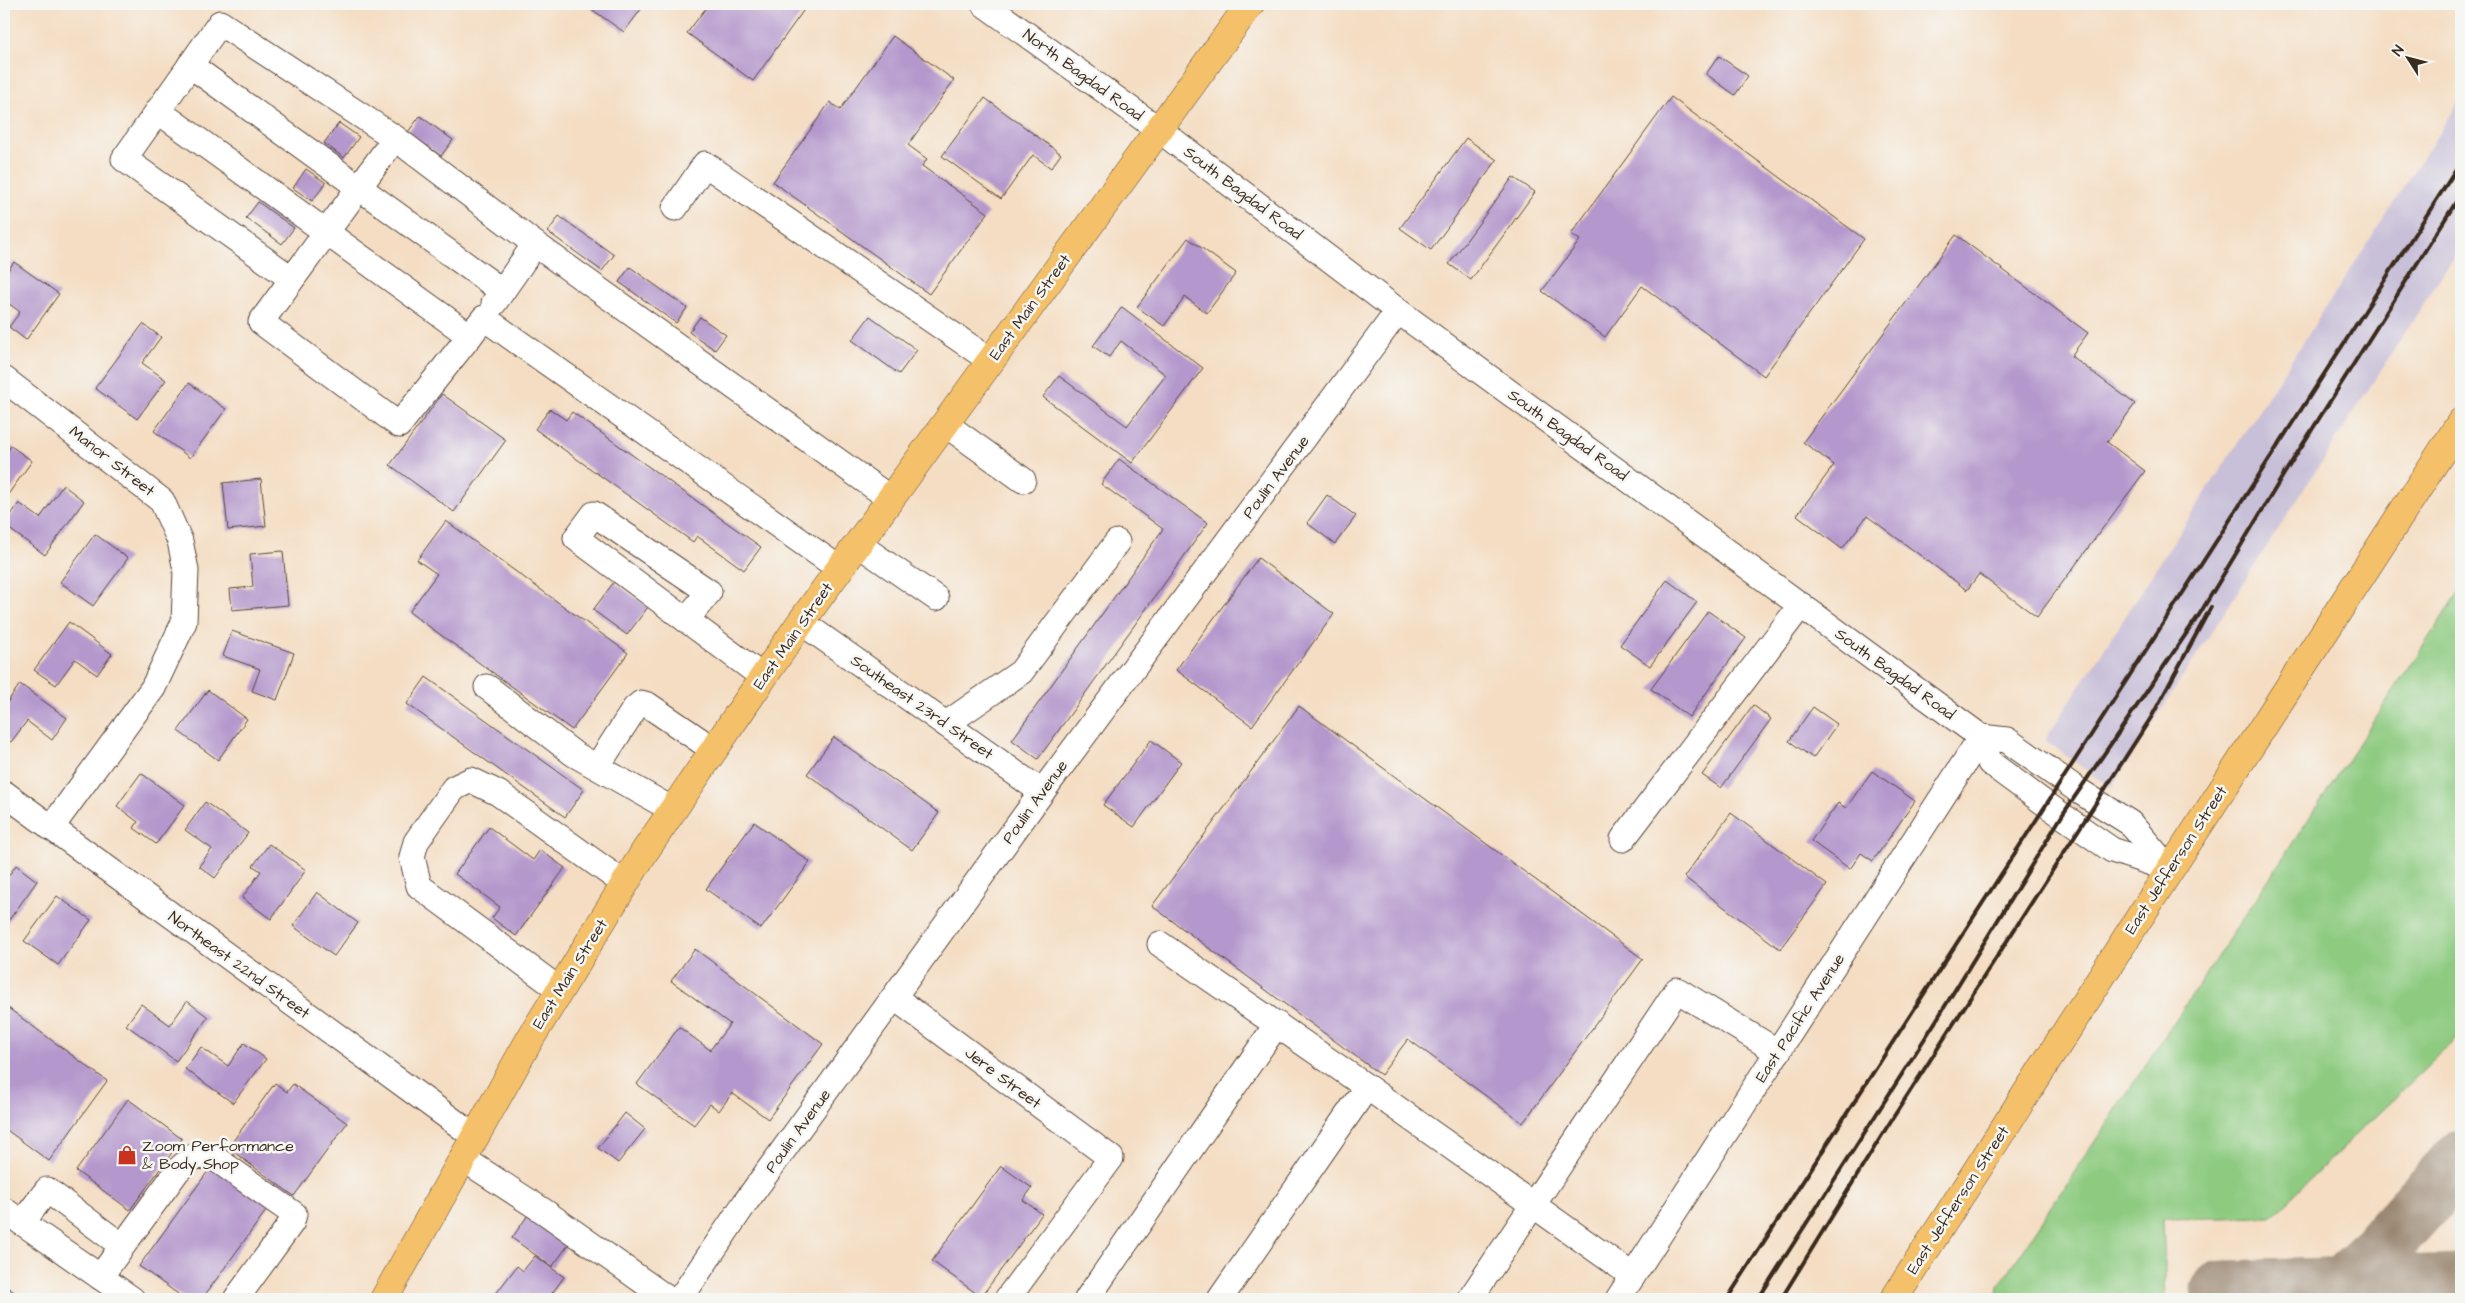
<svg xmlns="http://www.w3.org/2000/svg" width="2465" height="1303" viewBox="0 0 2465 1303" font-family="'Architects Daughter',sans-serif">
	<style>
		.industrial { fill: #c8bfd8 }
		.green { fill: #8ecb81; stroke: #647a50 }
		.lines { fill: none; stroke-linecap: round; stroke-linejoin: round }
		.taxiway { stroke: #988470; stroke-width: 59 }
		.building { fill: #b497cc }
		.minor-casing { stroke: #574537; stroke-width: 27 }
		.major-casing { stroke: #574537; stroke-width: 29 }
		.minor { stroke: #fff; stroke-width: 25 }
		.major { stroke: #f4c16a; stroke-width: 28 }
		.rail { stroke: #3b2a1e; stroke-width: 4 }
		.labels { text-anchor: middle; dominant-baseline: central; stroke-width: 5; stroke-linejoin: round; paint-order: stroke }
		.street-label { font-size: 16px; fill: #3b2a1e; stroke: #f6f6f2 }
		.poi-label { font-size: 16px; fill: #3b2a1e; stroke: #f6f6f2; text-anchor: start }
	</style>
	<rect width="100%" height="100%" fill="#f6f6f2"/>
	<filter id="ink" filterUnits="userSpaceOnUse"><feTurbulence type="fractalNoise" baseFrequency=".02" numOctaves="2"/><feDisplacementMap in="SourceGraphic" scale="10" xChannelSelector="R" yChannelSelector="G"/><feConvolveMatrix kernelMatrix="1 2 1 2 8 2 1 2 1" color-interpolation-filters="sRGB"/></filter>
	<filter id="wash" filterUnits="userSpaceOnUse"><feTurbulence type="fractalNoise" baseFrequency=".0096" numOctaves="4" result="noise"/><feDisplacementMap in="SourceGraphic" scale="20" xChannelSelector="R" yChannelSelector="G"/><feGaussianBlur stdDeviation="1.12" result="paint"/><feColorMatrix in="noise" values="0 0 0 0 0 0 0 0 0 0 0 0 0 0 0 0 0 1.4 0 .05"/><feComposite in="paint" operator="in"/></filter>
	<g filter="url(#wash)">
		<rect width="100%" height="100%" fill="#f4ddc2"/>
		<path class="industrial" d="M2461,99V246L2111,788L2045,740Z"/>
		<path class="green" d="M2461,589V1034L2271,1217L2163,1219L2166,1299H1995L1999,1286Z"/>
		<g class="lines">
			<g class="taxiway">
				<path d="M2221,1290L2461,1283"/>
				<path d="M2335,1299L2344,1287L2461,1160"/>
			</g>
		</g>
		<g id="blocks">
			<g class="building">
				<path d="M584,4H645L624,32Z"/>
				<path d="M709,4H808L753,81L687,33Z"/>
				<path d="M893,36L954,80L908,145L927,159L922,166L988,213L929,294L773,182L830,102L840,110Z"/>
				<path d="M1719,56L1748,76L1735,95L1706,74Z"/>
				<path d="M1671,97L1864,239L1764,376L1642,286L1605,337L1542,291L1580,240L1571,234Z"/>
				<path d="M985,98L1061,154L1051,168L1033,155L1001,199L942,156Z"/>
				<path d="M420,116L453,140L441,156L408,132Z"/>
				<path d="M339,123L359,137L344,158L324,143Z"/>
				<path d="M1466,138L1497,160L1431,250L1400,228Z"/>
				<path d="M306,169L326,183L312,201L293,188Z"/>
				<path d="M1513,177L1535,192L1471,280L1449,264Z"/>
				<path d="M258,202L294,228L282,244L246,218Z"/>
				<path d="M559,216L614,255L602,271L548,232Z"/>
				<path d="M1956,235L2088,333L2071,356L2135,404L2107,442L2145,471L2037,617L1979,574L1967,590L1867,516L1842,549L1797,515L1834,465L1803,442Z"/>
				<path d="M1188,238L1236,273L1207,313L1185,297L1164,326L1137,307Z"/>
				<path d="M14,262L59,294L26,340L9,327L20,312L4,300V276Z"/>
				<path d="M630,267L687,308L676,323L619,282Z"/>
				<path d="M1122,307L1203,368L1132,463L1043,397L1059,376L1127,426L1166,375L1121,341L1109,357L1093,346Z"/>
				<path d="M870,316L917,350L899,374L852,340Z"/>
				<path d="M700,317L726,335L715,350L689,332Z"/>
				<path d="M143,324L161,337L142,363L166,380L137,419L95,388Z"/>
				<path d="M189,383L226,409L190,458L154,431Z"/>
				<path d="M442,394L506,440L454,512L390,465Z"/>
				<path d="M550,409L566,420L572,412L761,547L744,570L697,536L693,542L535,429Z"/>
				<path d="M11,446L32,461L4,500V456Z"/>
				<path d="M1119,459L1208,523L1038,759L1012,740L1163,529L1101,484Z"/>
				<path d="M261,479L266,526L228,530L223,483Z"/>
				<path d="M63,485L84,501L45,555L4,525L19,503L40,518Z"/>
				<path d="M1327,495L1356,516L1335,544L1307,523Z"/>
				<path d="M446,521L628,653L572,730L409,612L437,574L417,560Z"/>
				<path d="M95,534L128,558L93,606L60,582Z"/>
				<path d="M283,551L288,605L232,610L230,589L253,587L250,554Z"/>
				<path d="M1258,558L1334,614L1252,726L1176,670Z"/>
				<path d="M1667,580L1697,602L1650,666L1620,645Z"/>
				<path d="M614,582L648,607L627,635L593,610Z"/>
				<path d="M1708,611L1746,638L1689,717L1651,689Z"/>
				<path d="M69,622L112,654L97,675L75,659L56,685L34,670Z"/>
				<path d="M232,631L294,653L277,700L252,691L260,669L223,656Z"/>
				<path d="M426,677L584,790L565,817L407,704Z"/>
				<path d="M20,684L67,718L52,740L27,721L11,742L4,737V707Z"/>
				<path d="M208,690L247,719L218,760L178,731Z"/>
				<path d="M1753,705L1771,719L1721,788L1702,775Z"/>
				<path d="M1299,706L1643,959L1523,1123L1408,1039L1381,1075L1152,906Z"/>
				<path d="M1813,707L1837,724L1813,758L1789,741Z"/>
				<path d="M834,737L939,813L912,850L807,774Z"/>
				<path d="M1151,740L1181,762L1134,827L1103,805Z"/>
				<path d="M1872,771L1915,801L1873,861L1861,853L1850,869L1811,841L1838,803L1846,808Z"/>
				<path d="M141,773L185,805L156,844L134,828L138,822L117,806Z"/>
				<path d="M205,802L248,833L215,878L199,866L212,849L185,830Z"/>
				<path d="M1731,813L1827,885L1780,949L1684,877Z"/>
				<path d="M754,822L810,862L761,929L706,889Z"/>
				<path d="M489,827L533,860L540,850L565,868L516,936L492,918L500,907L455,874Z"/>
				<path d="M269,844L306,870L271,919L242,898L261,871L253,866Z"/>
				<path d="M16,865L37,881L4,927V882Z"/>
				<path d="M317,892L358,923L334,956L293,926Z"/>
				<path d="M57,896L91,920L58,965L24,941Z"/>
				<path d="M695,949L823,1044L768,1119L732,1093L719,1111L710,1104L694,1125L637,1084L679,1027L710,1050L730,1024L671,981Z"/>
				<path d="M187,1001L208,1017L176,1061L126,1025L141,1004L170,1025Z"/>
				<path d="M4,1005L107,1081L49,1161L4,1128Z"/>
				<path d="M244,1043L266,1059L233,1103L185,1069L201,1047L228,1066Z"/>
				<path d="M275,1083L287,1092L293,1084L347,1123L294,1196L228,1148Z"/>
				<path d="M128,1099L182,1139L130,1210L76,1171Z"/>
				<path d="M625,1113L645,1129L618,1163L598,1148Z"/>
				<path d="M214,1163L271,1204L202,1299H185L139,1266Z"/>
				<path d="M1001,1166L1032,1188L1023,1200L1042,1214L981,1297L932,1261Z"/>
				<path d="M528,1215L569,1244L552,1267L512,1238Z"/>
				<path d="M535,1256L564,1277L548,1299H492L517,1266L523,1271Z"/>
				<path d="M4,1285L24,1299H4Z"/>
			</g>
		</g>
	</g>
	<g filter="url(#ink)">
		<use href="#blocks" fill-opacity="0" stroke="#574537" stroke-width="1"/>
		<g class="lines">
			<defs>
				<g id="minor">
					<path d="M984,4L1158,129L1398,311L1981,737L2007,740L2079,791L2130,823L2170,870"/>
					<path d="M190,65L502,291"/>
					<path d="M158,111L470,336"/>
					<path d="M395,138L535,244L891,499"/>
					<path d="M675,208L705,164L991,361"/>
					<path d="M292,279L124,159L220,23L395,138L261,322L399,425L484,318L840,569"/>
					<path d="M494,303L535,244"/>
					<path d="M4,379L162,501L180,541L186,570L184,622L153,688L51,828"/>
					<path d="M945,424L1023,480"/>
					<path d="M858,544L936,598"/>
					<path d="M686,620L709,592L594,514L576,538L763,677"/>
					<path d="M801,622L1042,792"/>
					<path d="M487,687L574,754L673,810"/>
					<path d="M946,724L1021,672L1117,542"/>
					<path d="M1981,737L1990,763L2047,805L2112,850L2169,869"/>
					<path d="M597,767L635,708L641,703L648,705L714,750"/>
					<path d="M4,793L474,1136"/>
					<path d="M1623,839L1801,605"/>
					<path d="M1160,944L1367,1087L1633,1276"/>
					<path d="M560,990L419,886L412,857L416,842L454,788L471,780L498,793L625,884"/>
					<path d="M895,998L1111,1158L1007,1299"/>
					<path d="M462,1158L545,1212L668,1299"/>
					<path d="M4,1210L132,1299"/>
					<path d="M22,1223L47,1190L122,1246"/>
					<path d="M100,1277L178,1170L194,1156L213,1157L294,1214L292,1222L236,1299"/>
					<path d="M680,1299L745,1203L1042,792L1398,311"/>
					<path d="M1087,1299L1277,1024"/>
					<path d="M1220,1299L1367,1087"/>
					<path d="M1470,1299L1677,990L1778,1052"/>
					<path d="M1618,1299L1981,737"/>
				</g>
				<g id="major">
					<path d="M384,1299L530,1039L645,851L801,622L1250,4"/>
					<path d="M1894,1299L2170,870L2461,422"/>
				</g>
			</defs>
			<use href="#minor" class="minor-casing"/>
			<use href="#major" class="major-casing"/>
			<use href="#minor" class="minor"/>
			<use href="#major" class="major"/>
			<g class="rail">
				<path d="M1727,1299L2461,162"/>
				<path d="M1758,1299L1934,1024L2063,814L2199,615L2284,474L2461,194"/>
				<path d="M1781,1299L1887,1127L2152,716L2211,607"/>
			</g>
		</g>
	</g>
	<defs>
		<symbol id="shop-bare" viewBox="-9 -9 18 18"><path d="M-5-2.5h2.3a2.7 3.5 0 0 1 5.4 0H5L5.5 6h-11ZM-1.5-2.5h3a1.5 2.3 0 0 0-3 0Z" fill="#c8321e" stroke="#f6f6f2" stroke-width="2.5" paint-order="stroke"/></symbol>
	</defs>
	<g fill-rule="evenodd">
		<use href="#shop-bare" x="113" y="1141" width="28" height="28"/>
	</g>
	<g class="labels">
		<g class="street-label">
			<text transform="translate(1083 75) rotate(36)">North Bagdad Road</text>
			<text transform="translate(1243 193) rotate(37)">South Bagdad Road</text>
			<text transform="translate(1030 307) rotate(-54)">East Main Street</text>
			<text transform="translate(1568 435) rotate(36)">South Bagdad Road</text>
			<text transform="translate(112 461) rotate(38)">Manor Street</text>
			<text transform="translate(1276 477) rotate(-53)">Poulin Avenue</text>
			<text transform="translate(793 636) rotate(-55)">East Main Street</text>
			<text transform="translate(1895 674) rotate(36)">South Bagdad Road</text>
			<text transform="translate(922 707) rotate(35)">Southeast 23rd Street</text>
			<text transform="translate(1035 802) rotate(-54)">Poulin Avenue</text>
			<text transform="translate(2176 860) rotate(-57)">East Jefferson Street</text>
			<text transform="translate(239 965) rotate(36)">Northeast 22nd Street</text>
			<text transform="translate(570 974) rotate(-58)">East Main Street</text>
			<text transform="translate(1800 1018) rotate(-57)">East Pacific Avenue</text>
			<text transform="translate(1003 1078) rotate(37)">Jere Street</text>
			<text transform="translate(798 1131) rotate(-54)">Poulin Avenue</text>
			<text transform="translate(1958 1200) rotate(-57)">East Jefferson Street</text>
		</g>
		<g class="poi-label">
			<text x="142" y="1146">Zoom Performance<tspan x="142" dy="18">&amp; Body Shop</tspan></text>
		</g>
	</g>
	<rect width="2465" height="1303" fill="none" stroke="#f6f6f2" stroke-width="20"/>
	<g transform="translate(2408 58) rotate(306)" stroke="#f6f6f2" stroke-width="4" paint-order="stroke">
	<path d="M0-4L9 19L0 12L-9 19Z" fill="#3b2a1e"/>
	<text y="-8" font-size="14" font-weight="bold" text-anchor="middle" fill="#3b2a1e">N</text>
	</g>
</svg>
